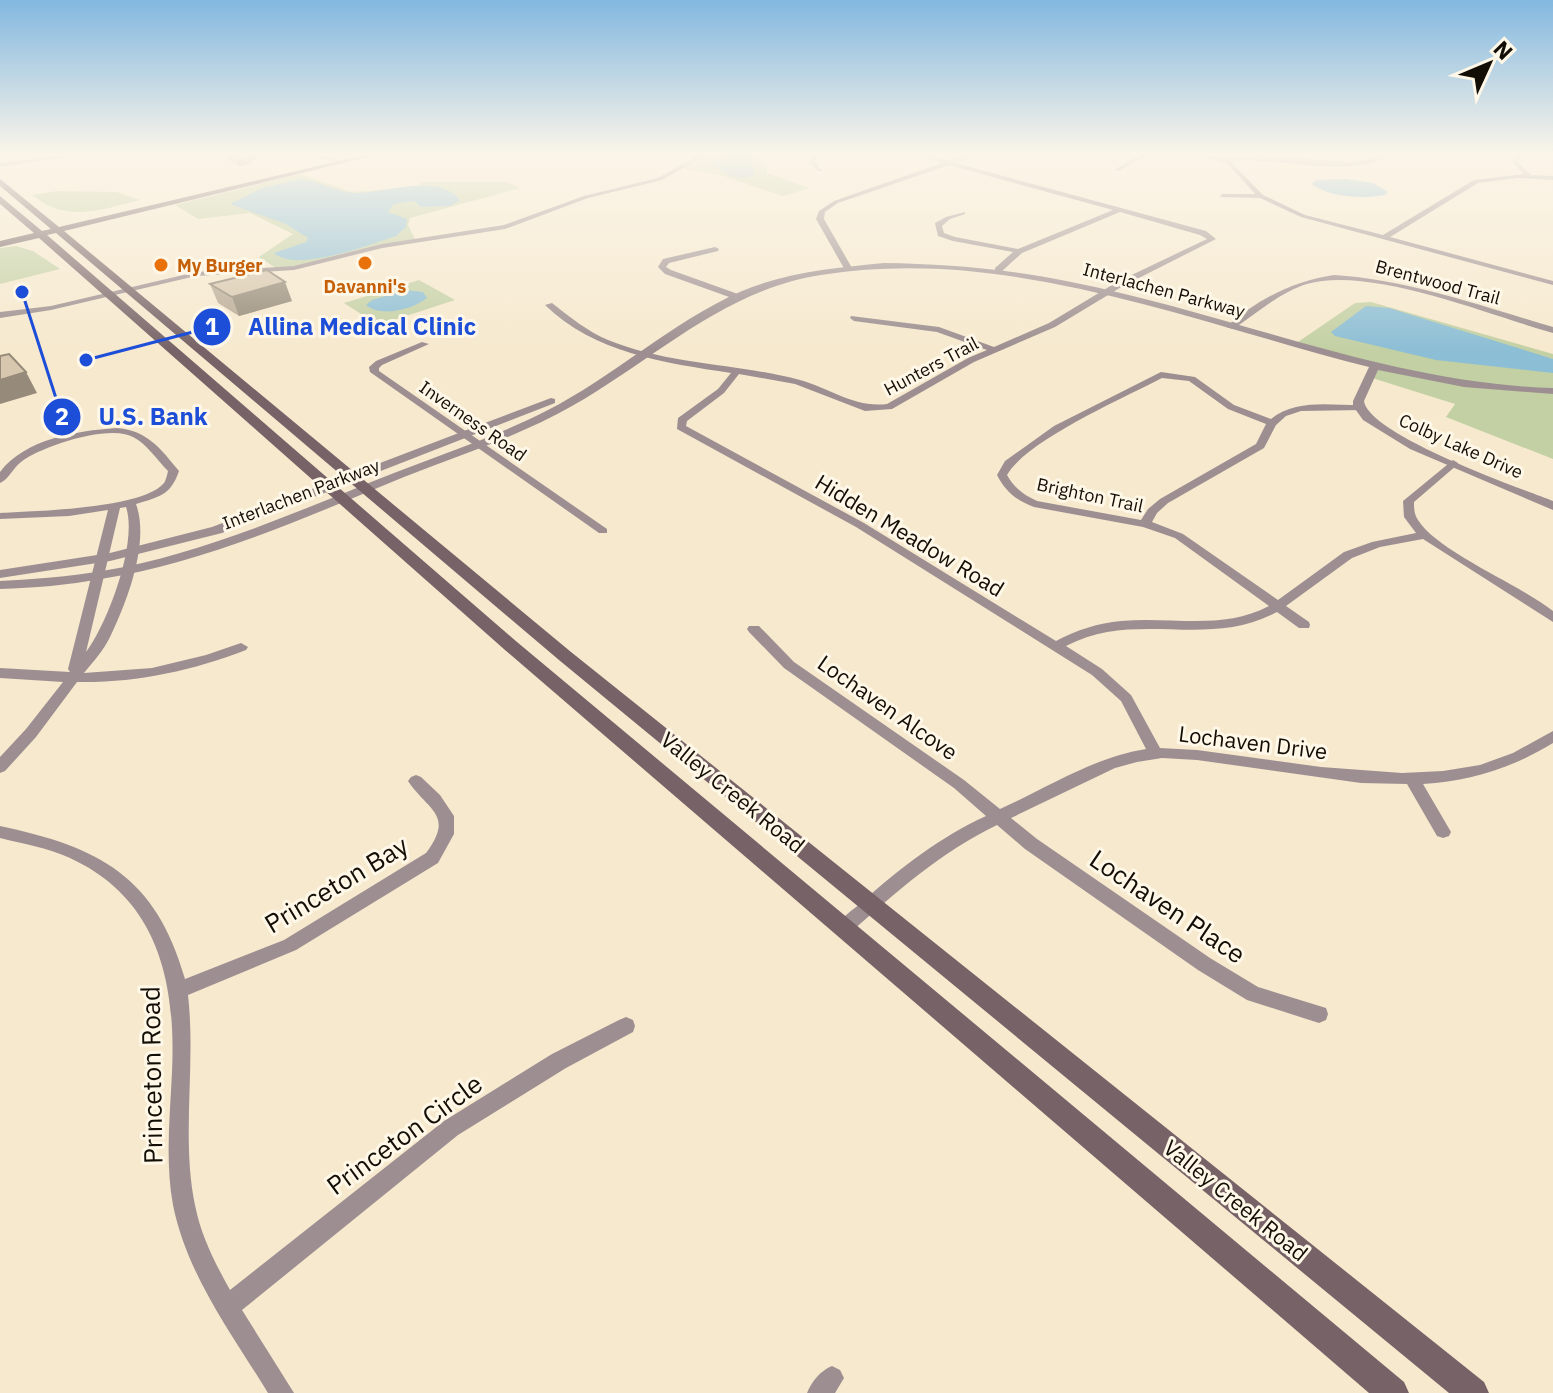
<svg xmlns="http://www.w3.org/2000/svg" width="1553" height="1393" viewBox="0 0 1553 1393" font-family="'IBM Plex Sans',sans-serif">
	<style>
		.green { fill: #c3d0a4 }
		.water { fill: #8cbed5 }
		.lines { fill: none; stroke-linecap: round; stroke-linejoin: round }
		.minor { fill: #9d8f91; fill-rule: evenodd }
		.tertiary { fill: #9d8f91; fill-rule: evenodd }
		.secondary { fill: #776367; fill-rule: evenodd }
		.wall { fill: #b9ab96 }
		.shaded-wall { fill: #968b7a }
		.building { fill: #d7c7ae; stroke: #968b7a; stroke-width: 2 }
		.food-dot { fill: #e8710a; stroke: #fff7e7; stroke-width: 3 }
		.labels { text-anchor: middle; dominant-baseline: central; stroke-width: 6; stroke-linejoin: round; paint-order: stroke }
		.far-food-label { font-size: 18px; font-weight: bold; fill: #c56008; stroke: #fff7e7; text-anchor: start }
		.far-street-label { font-size: 18px; fill: #120e05; stroke: #fff7e7 }
		.street-label { font-size: 22px; fill: #120e05; stroke: #fff7e7 }
		.near-street-label { font-size: 26px; fill: #120e05; stroke: #fff7e7 }
		.leader { fill: none; stroke: #1d4ed8; stroke-width: 3 }
		.callout-dot { fill: #1d4ed8; stroke: #fff7e7; stroke-width: 3 }
		.mark-label { font-size: 24px; text-anchor: middle; font-weight: bold; fill: #fff }
		.callout-label { font-size: 24px; text-anchor: middle; font-weight: bold; fill: #1d4ed8; stroke: #fff7e7; stroke-width: 6; stroke-linejoin: round; paint-order: stroke }
	</style>
	<rect width="100%" height="100%" fill="#f6e9ce"/>
	<g class="green">
		<path d="M703,155H772L767,162V173L809,188L783,196L720,175L682,168Z"/>
		<path d="M300,174L352,192L417,187L422,182H507L520,188L410,218L408,225L416,241L279,270L259,257L293,234L250,213L198,219L175,205Z"/>
		<path d="M57,191L117,192L140,200C100,210 67,223 32,195Z"/>
		<path d="M16,246L33,251L60,269L0,284V248Z"/>
		<path d="M419,280L455,300L378,325L344,303Z"/>
		<path d="M1371,302L1553,354V459L1446,417L1455,404L1369,377L1375,367L1295,344L1355,303Z"/>
	</g>
	<g class="water">
		<path d="M731,155H752L750,162L755,175C736,184 724,171 709,162Z"/>
		<path d="M301,179C320,181 336,193 356,193C386,193 438,172 460,200L450,206L421,207L414,201L394,204L388,212L407,219L406,227L396,236C369,245 296,273 274,253L306,242L308,238L286,224L230,204L262,188Z"/>
		<path d="M1346,179L1373,183L1388,192L1385,195C1361,199 1332,198 1311,184L1317,180Z"/>
		<path d="M406,290L423,292L427,298C413,309 381,318 366,305L372,300Z"/>
		<path d="M1366,306L1389,308L1553,359V373L1436,360L1335,336L1331,332Z"/>
	</g>
	<g class="lines">
		<g class="minor">
			<path d="M699,155H706L662,180L588,198L505,229L382,248L294,270L196,276L51,310L0,318V312L51,306L196,272L294,266L382,244L504,225L584,196L658,178Z"/>
			<path d="M813,155H819L815,162L822,171H818L809,162Z"/>
			<path d="M917,155C927,154 935,159 945,160C955,161 964,155 974,155L955,163L1206,231L1216,239L1123,286L1055,327L974,362L892,409L865,411L795,384L739,374L724,393L687,421L686,426L864,523L1056,641C1077,630 1098,623 1121,621C1171,616 1222,631 1269,606L1175,538L1143,527L1034,507C1017,501 1005,491 997,475L1005,461L1054,426L1161,372L1195,377L1234,405L1271,419C1295,399 1329,405 1359,405L1364,408L1362,410L1301,411L1286,416L1276,425L1264,448L1168,503L1157,513L1152,522L1183,534L1278,600L1344,552L1372,542L1416,533L1404,517L1403,501L1453,460L1458,463L1457,465L1414,502C1414,509 1414,514 1418,520C1438,552 1519,584 1553,611V622L1423,539L1380,547L1352,558L1286,606L1309,622L1310,625L1309,628H1299L1277,612C1207,650 1136,609 1066,646L1102,669L1131,695L1160,748L1197,750L1321,767L1402,773L1443,771L1480,765L1513,753L1553,731V743C1512,768 1471,781 1423,784L1451,832L1449,836L1443,838L1437,836L1407,784L1361,783L1197,760L1162,758L1137,762L1115,768L1011,818L1037,839L1210,958L1258,987L1326,1008L1328,1014L1326,1020L1319,1023L1247,1000L1198,970L1025,849L997,825C941,852 896,892 850,933L844,935L838,933L835,928C841,917 853,910 862,902C900,868 940,837 986,816L954,788L784,668L749,632L747,629L749,626H759L794,662L964,780L1000,809C1047,788 1094,757 1146,749L1121,701L1092,675L856,527L677,429L678,418L718,389L731,373C665,363 594,353 545,305L552,303C570,317 587,331 608,340C669,365 736,363 800,380C830,388 854,408 887,404L968,358L987,350L937,332L854,321L850,318L851,316L939,327L994,347L1049,323L1117,282L1207,239L1200,235L1120,212L1022,253L1001,272H995V268L1013,252L953,241L938,236L935,223L946,217L965,212V214L950,219L942,226L944,233L955,237L1018,249L1113,210L949,165L838,203L825,212L824,219L852,268L845,270L816,219L819,211L834,201L942,163ZM1162,378L1189,381L1228,409L1266,424L1256,444L1160,499L1148,509L1141,520L1037,501C1024,495 1014,488 1007,475C1027,440 1124,398 1162,378Z"/>
			<path d="M1140,155H1147L1119,171L1114,170Z"/>
			<path d="M1201,155L1221,158L1263,156L1349,162L1390,155C1350,180 1277,156 1230,161L1263,195L1305,215L1383,235L1474,180L1524,174L1512,162L1517,155H1523L1518,162L1531,175L1553,176V180L1518,178L1478,183L1390,237L1553,281V285L1301,217L1260,198L1220,197L1222,194H1255L1228,164Z"/>
			<path d="M715,247L719,249L718,251L669,263L666,267L671,270L738,294V298H732L665,274L658,267L663,259Z"/>
			<path d="M1334,275C1410,280 1481,306 1553,327V333C1488,315 1371,266 1307,284C1280,292 1256,314 1233,329L1226,327C1257,300 1292,281 1334,275Z"/>
			<path d="M422,342L429,344L382,365L379,368V371L607,529V533H599L370,372L369,367L376,361Z"/>
			<path d="M116,428C147,430 160,448 179,471C171,495 159,497 136,504C150,542 127,602 110,637C104,650 93,662 84,673L152,668L206,655L241,643L248,647L246,650C191,671 136,683 77,682L36,737L5,771L0,773V757L26,729L63,682L0,678V668L70,672L68,669L108,510L69,516L0,519V513C33,511 143,509 164,483C165,483 168,472 168,471C158,461 147,444 133,437C109,424 42,446 21,462C13,468 9,479 0,483V472C25,439 76,431 116,428ZM126,507C138,542 108,623 86,652L120,508Z"/>
			<path d="M416,775L421,777L440,795L454,816V834L438,863L296,950L188,995C196,1064 181,1138 195,1205C201,1236 215,1263 230,1290L444,1121L552,1054L619,1020L626,1017L633,1020L635,1026L633,1032L566,1068L458,1135L242,1310L294,1393H268C232,1334 187,1275 173,1205C165,1161 170,1116 172,1072C176,983 159,899 70,858C48,848 24,844 0,838V826C99,847 156,876 185,979L284,940L426,853C455,814 428,811 408,781L411,777Z"/>
			<path d="M832,1366L840,1370L844,1378L835,1393H807C812,1381 820,1371 832,1366Z"/>
		</g>
		<g class="tertiary">
			<path d="M64,155H80L0,167V163Z"/>
			<path d="M108,155H172L111,157Z"/>
			<path d="M313,155H322L343,162L339,164Z"/>
			<path d="M884,263C947,264 1009,269 1071,282C1233,314 1387,383 1553,388V394L1464,387L1378,370L1364,401C1369,435 1519,488 1553,501V510L1410,449L1363,420L1353,406V401L1369,367C1191,322 1008,245 821,275C723,290 655,359 572,406C519,436 461,455 404,477C306,517 207,562 101,579C68,585 34,588 0,589V581C34,579 68,577 102,571C204,554 300,510 394,473C445,453 497,436 546,411C614,377 671,322 742,291C787,272 835,268 884,263Z"/>
			<path d="M551,398L555,399V403L222,533L110,561L0,578V570L110,553L212,527Z"/>
		</g>
		<path class="secondary" d="M364,155H376L64,231L571,652L1484,1382L1489,1393H1449L559,660L56,233L47,235L517,642L1404,1382L1409,1393H1369L505,650L39,238L0,247V241L34,233L0,204V196L42,231L51,229L0,186V179L59,227Z"/>
	</g>
	<g class="wall">
		<path d="M226,155L249,164L239,166L228,161Z"/>
		<path d="M210,284L292,301L239,316L218,303Z"/>
	</g>
	<g class="shaded-wall">
		<path d="M251,155H261L249,164L239,166L237,160Z"/>
		<path d="M285,282L292,301L239,316L232,297Z"/>
		<path d="M26,372L37,393L0,404V380Z"/>
	</g>
	<g class="building">
		<path d="M226,155H251L247,158L237,160Z"/>
		<path d="M267,270L285,282L232,297L210,284Z"/>
		<path d="M9,354L26,372L0,380V356Z"/>
	</g>
	<linearGradient id="sky" x2="0" y2="1"><stop stop-color="#83b8e0"/><stop offset="0.44" stop-color="#fbf5e9"/><stop offset="1" stop-color="#fbf5e9" stop-opacity="0"/></linearGradient>
	<rect width="1553" height="350" fill="url(#sky)"/>
	<g class="food-dot">
		<circle cx="365" cy="263" r="8"/>
		<circle cx="161" cy="265" r="8"/>
	</g>
	<g class="labels">
		<g class="far-food-label">
			<text x="177" y="265">My Burger</text>
			<text x="365" y="286" text-anchor="middle">Davanni's</text>
		</g>
		<g class="far-street-label">
			<text transform="translate(1438 282) rotate(15)">Brentwood Trail</text>
			<text transform="translate(1164 290) rotate(15)">Interlachen Parkway</text>
			<text transform="translate(931 366) rotate(-28)">Hunters Trail</text>
			<text transform="translate(473 421) rotate(35)">Inverness Road</text>
			<text transform="translate(1461 446) rotate(24)">Colby Lake Drive</text>
			<text transform="translate(301 494) rotate(-21)">Interlachen Parkway</text>
			<text transform="translate(1090 495) rotate(12)">Brighton Trail</text>
		</g>
		<g class="street-label">
			<text transform="translate(910 535) rotate(31)">Hidden Meadow Road</text>
			<text transform="translate(888 707) rotate(35)">Lochaven Alcove</text>
			<text transform="translate(1253 742) rotate(7)">Lochaven Drive</text>
			<text transform="translate(733 792) rotate(39)">Valley Creek Road</text>
			<text transform="translate(1236 1200) rotate(39)">Valley Creek Road</text>
		</g>
		<g class="near-street-label">
			<text transform="translate(336 884) rotate(-31)">Princeton Bay</text>
			<text transform="translate(1168 906) rotate(34)">Lochaven Place</text>
			<text transform="translate(151 1075) rotate(-91)">Princeton Road</text>
			<text transform="translate(404 1134) rotate(-36)">Princeton Circle</text>
		</g>
	</g>
	<path class="leader" d="M86 360L212 327M22 292L62 417"/>
	<g class="callout-dot">
		<circle cx="86" cy="360" r="8"/>
		<circle cx="22" cy="292" r="8"/>
		<circle cx="212" cy="327" r="20"/>
		<circle cx="62" cy="417" r="20"/>
	</g>
	<g class="mark-label">
		<text x="212" y="335">1</text>
		<text x="62" y="425">2</text>
	</g>
	<g class="callout-label">
		<text x="362" y="335">Allina Medical Clinic</text>
		<text x="153" y="425">U.S. Bank</text>
	</g>
	<g transform="translate(1489 64) rotate(46)" stroke="#fff7e7" stroke-width="6" paint-order="stroke">
	<path d="M0-6L14 30L0 20L-14 30Z" fill="#120e05"/>
	<text y="-12" font-size="22" font-weight="bold" text-anchor="middle" fill="#120e05">N</text>
	</g>
</svg>
